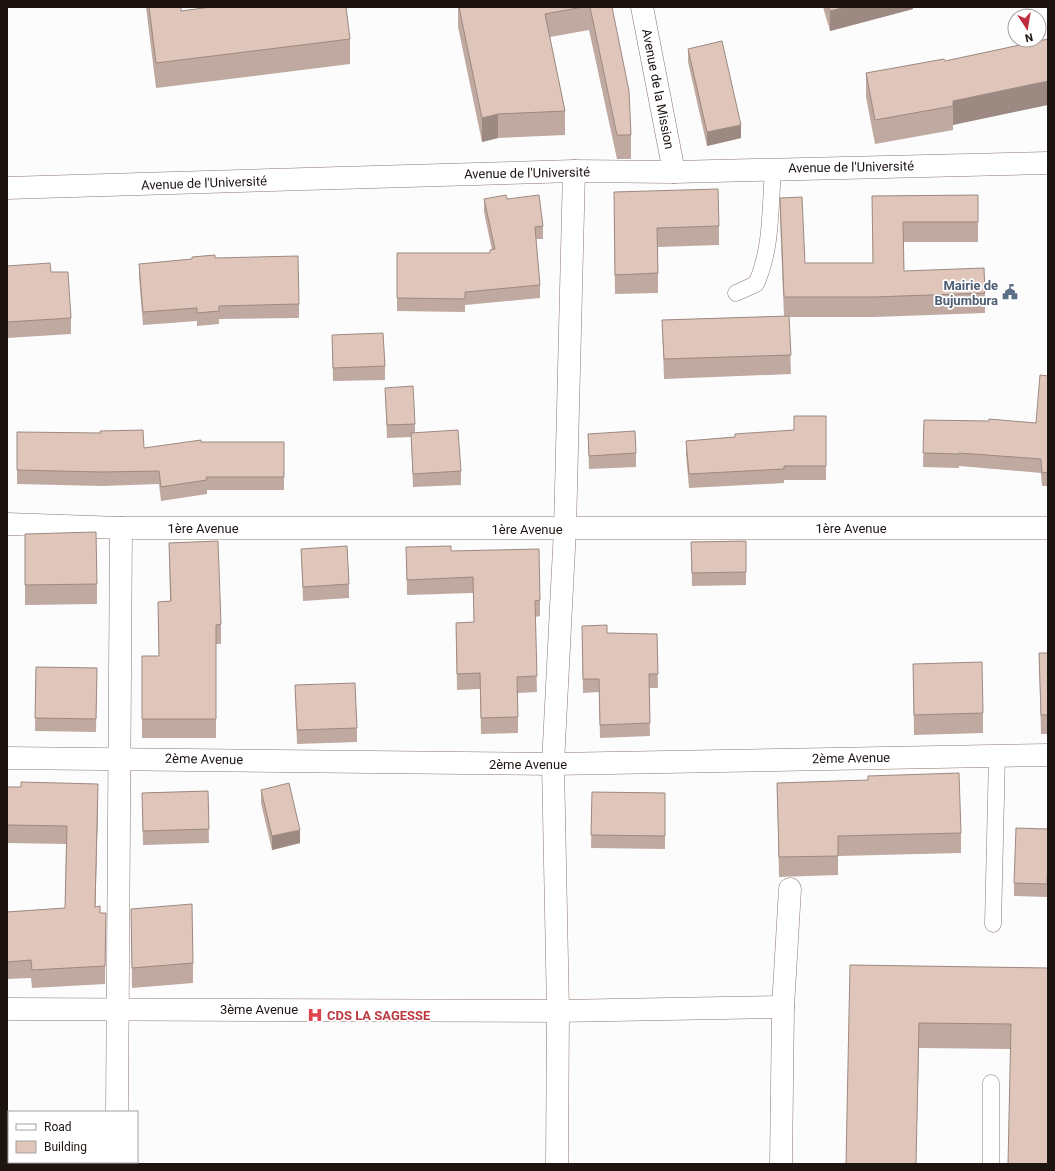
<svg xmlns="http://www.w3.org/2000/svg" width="1055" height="1171" viewBox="0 0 1055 1171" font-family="Roboto,sans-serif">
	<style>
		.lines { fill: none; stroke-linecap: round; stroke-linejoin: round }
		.service-casing { stroke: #8e766d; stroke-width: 17 }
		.minor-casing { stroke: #8e766d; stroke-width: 23 }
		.tertiary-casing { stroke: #8e766d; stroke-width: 23 }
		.service { stroke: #fff; stroke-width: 16 }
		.minor { stroke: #fff; stroke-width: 22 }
		.tertiary { stroke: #fff; stroke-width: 22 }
		.wall { fill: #c0a9a0 }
		.shaded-wall { fill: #9c8a82 }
		.building { fill: #dfc5ba; stroke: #9c8a82 }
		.labels { text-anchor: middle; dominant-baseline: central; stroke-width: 3.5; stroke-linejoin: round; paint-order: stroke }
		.street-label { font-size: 13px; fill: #1d1411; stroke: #fff }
		.service-label { font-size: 13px; font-weight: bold; fill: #4e5e75; stroke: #fff; text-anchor: end }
		.health-label { font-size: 13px; font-weight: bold; fill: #be3a42; stroke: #fff; text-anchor: start }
	</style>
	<rect width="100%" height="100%" fill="#fcfcfc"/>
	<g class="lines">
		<defs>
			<g id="service">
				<path d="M736,293L756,284C772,249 770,208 773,169"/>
				<path d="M993,924L997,755"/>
				<path d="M991,1083V1164"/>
			</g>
			<g id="minor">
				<path d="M642,7L674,172"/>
				<path d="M7,524L121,528H1048"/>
				<path d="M7,758L553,764L1048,755"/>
				<path d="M7,1009L558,1011L783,1007"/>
				<path d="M117,1112L121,528"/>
				<path d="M116,1164L117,1162"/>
				<path d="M557,1164L558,1011L553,764L565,529L574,171"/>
				<path d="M781,1164L783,1007L790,889"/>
			</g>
			<path id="tertiary" d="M7,188L574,171L674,172L1048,163"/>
		</defs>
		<use href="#service" class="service-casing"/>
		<use href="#minor" class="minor-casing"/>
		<use href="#tertiary" class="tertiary-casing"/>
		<use href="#service" class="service"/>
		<use href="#minor" class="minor"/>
		<use href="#tertiary" class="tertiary"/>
	</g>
	<g class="wall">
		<path d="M146,7H181V11L350,39V64L156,88Z"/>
		<path d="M458,7H612L631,135V159H617L589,30L550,37L565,111V135L498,138L482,142L458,27Z"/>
		<path d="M823,7H913V9L830,31Z"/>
		<path d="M1048,39L953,125V130L875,144L866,97V73L945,61Z"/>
		<path d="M688,49L741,138L707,146L688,62Z"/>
		<path d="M978,195V242H904V271L985,293V313L874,317H789L791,374L664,379L662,320L784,316L780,218V198L805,263H873L872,196Z"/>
		<path d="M484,199H507L543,226V239H536L540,285V298L465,305V312L397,311V253H490V250H492L484,212Z"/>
		<path d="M614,212L719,226V245L658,247V293L615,294Z"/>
		<path d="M215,258L299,304V318L219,319V324L197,326V321L143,325L139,277V264Z"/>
		<path d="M7,266L51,272L71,318V334L7,338Z"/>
		<path d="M332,335L385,366V380L333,381Z"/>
		<path d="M1048,376V486H1042L1041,473L959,466V468L923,467L924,420L1036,423Z"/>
		<path d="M385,388L415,424V433L461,471V485L413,487L411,437L387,438Z"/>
		<path d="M826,416V480H784V483L689,488L686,454V441L735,437L794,430Z"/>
		<path d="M17,432L144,448L201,442H284V490H207V494L161,501L159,484L102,486L17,484Z"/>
		<path d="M588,434L636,453V467L589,469Z"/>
		<path d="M746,541V585L692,586L691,542Z"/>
		<path d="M169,543L221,624V644H216V738H142V656H159L158,602L170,601Z"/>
		<path d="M406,547L451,551L540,600V616L535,617L537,692L518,693V733L481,734L480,689L457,690L456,623L474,622L473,593L407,595Z"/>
		<path d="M301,549L349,584V598L303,601Z"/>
		<path d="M25,553L97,584V604L25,605Z"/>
		<path d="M582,626L607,633L657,634L658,688H649L650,736L600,738L599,692L583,693Z"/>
		<path d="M1039,653H1048V734H1041Z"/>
		<path d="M913,664L983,713V733L914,735Z"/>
		<path d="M36,667L97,668L96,732L35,731Z"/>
		<path d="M295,685L357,728V742L297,744Z"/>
		<path d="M777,783L961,833V853L838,856V875L779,877Z"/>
		<path d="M7,787L98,802L95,907L100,913H106L105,984L32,988L31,978L7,979V912L65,908L66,844L7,843V859Z"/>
		<path d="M261,790L300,843L272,850L261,803Z"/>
		<path d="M208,791L209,843L143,845L142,793Z"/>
		<path d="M592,792L665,793V849L591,848Z"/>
		<path d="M1048,829L1047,897L1014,896V883Z"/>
		<path d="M131,909L193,963V983L132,988Z"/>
		<path d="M850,965L1048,968L1010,1049L919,1048Z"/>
	</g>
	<g class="shaded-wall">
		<path d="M846,7H913V9L830,31V11Z"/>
		<path d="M1048,81V105L953,125V101Z"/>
		<path d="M498,114V138L482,142V118Z"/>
		<path d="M741,125V138L707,146V132Z"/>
		<path d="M98,784V802L95,924V907Z"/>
		<path d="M300,830V843L272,850V836Z"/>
		<path d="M1048,860V874L1047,897V884Z"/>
		<path d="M919,1023V1048L916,1164Z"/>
	</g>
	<g class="building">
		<path d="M149,7H181V11L211,7H346L350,39L156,63Z"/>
		<path d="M459,7H583L545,14L565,111L498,114L482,118Z"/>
		<path d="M590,7H612L629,91L631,135H617Z"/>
		<path d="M828,7H846L830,11Z"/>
		<path d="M1048,39V81L953,101V106L875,120L866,73L944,59L945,61Z"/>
		<path d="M722,41L741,125L707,132L688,49Z"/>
		<path d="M718,189L719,226L657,228L658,273L615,275L614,192Z"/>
		<path d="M506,195L507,199L539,195L543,226L535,227L540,285L465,292V299L397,298V253H490V250L495,249L484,199Z"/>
		<path d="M978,195V222H903L904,271L984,268L985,293L874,297H784L780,198L802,197L805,263H873L872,196Z"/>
		<path d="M215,255V258L298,256L299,304L219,306V311L197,313V308L143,312L139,264L192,259V257Z"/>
		<path d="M50,263L51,272H68L71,318L7,322V266Z"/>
		<path d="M789,316L791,355L664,359L662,320Z"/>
		<path d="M383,333L385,366L333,368L332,335Z"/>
		<path d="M1040,375L1048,376V472L1042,473L1041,459L959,453V454L923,453L924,420L989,421V419L1036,423Z"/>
		<path d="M413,386L415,424L387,425L385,388Z"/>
		<path d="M794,416H826V466H784V469L689,474L686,441L735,437V434L794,430Z"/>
		<path d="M143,430L144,448L201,440V442H284V477H206L207,480L161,487L159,471L102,472L17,470V432L101,433L100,431Z"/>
		<path d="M458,430L461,471L413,474L411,433Z"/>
		<path d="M635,431L636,453L589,456L588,434Z"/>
		<path d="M96,532L97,584L25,585V534Z"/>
		<path d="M218,541L221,624L216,625V719H142V656H159L158,602L171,601L169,543Z"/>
		<path d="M746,541V572L692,573L691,542Z"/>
		<path d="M347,546L349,584L303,587L301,549Z"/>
		<path d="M451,546V551L539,549L540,600L535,601L537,676L517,677L518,717L481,718L480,673L457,674L456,623L474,622L473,577L407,580L406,547Z"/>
		<path d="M607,625V633L657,634L658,674H649L650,723L600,725L599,679H583L582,626Z"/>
		<path d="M1039,653H1048V715H1041Z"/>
		<path d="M982,662L983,713L914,715L913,664Z"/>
		<path d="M36,667L97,668L96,719L35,718Z"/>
		<path d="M355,683L357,728L297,730L295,685Z"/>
		<path d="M959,773L961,833L838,836V856L779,857L777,783L868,780V776Z"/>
		<path d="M21,782L98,784L95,907L100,906V913H106L105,966L32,970L31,960L7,962V912L65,908L67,826L7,825V841V787H21Z"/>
		<path d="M289,783L300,830L272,836L261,790Z"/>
		<path d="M208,791L209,829L143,831L142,793Z"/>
		<path d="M592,792L665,793V836L591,835Z"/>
		<path d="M1016,828L1048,829V860L1047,884L1014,883Z"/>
		<path d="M192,904L193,963L132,968L131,909Z"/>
		<path d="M850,965L1048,968V1164H1008L1011,1024L919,1023L916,1164H846Z"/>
	</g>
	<defs>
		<symbol id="civic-bare" viewBox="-9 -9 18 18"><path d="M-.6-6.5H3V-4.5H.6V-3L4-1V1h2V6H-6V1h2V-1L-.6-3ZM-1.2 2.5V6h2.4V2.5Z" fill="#5c6f8a" stroke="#fff" stroke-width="2.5" paint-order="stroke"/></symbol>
		<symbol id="hospital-bare" viewBox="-9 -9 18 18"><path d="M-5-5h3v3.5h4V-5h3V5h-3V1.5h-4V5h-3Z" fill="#e0444e" stroke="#fff" stroke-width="2.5" paint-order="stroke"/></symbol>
	</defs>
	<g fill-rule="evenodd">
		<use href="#civic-bare" x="999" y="281" width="22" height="22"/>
		<use href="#hospital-bare" x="304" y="1004" width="22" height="22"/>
	</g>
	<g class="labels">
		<g class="street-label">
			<text transform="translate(658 89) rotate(79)">Avenue de la Mission</text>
			<text transform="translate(851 167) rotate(-1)">Avenue de l'Université</text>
			<text transform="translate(527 173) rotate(-1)">Avenue de l'Université</text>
			<text transform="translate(204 183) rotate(-2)">Avenue de l'Université</text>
			<text x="203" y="528">1ère Avenue</text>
			<text x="851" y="528">1ère Avenue</text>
			<text x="527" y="529">1ère Avenue</text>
			<text transform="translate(851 758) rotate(-1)">2ème Avenue</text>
			<text transform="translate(204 759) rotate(1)">2ème Avenue</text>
			<text x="528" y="764">2ème Avenue</text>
			<text x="259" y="1009">3ème Avenue</text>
		</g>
		<g class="service-label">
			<text x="998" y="285">Mairie de<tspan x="998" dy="15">Bujumbura</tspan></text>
		</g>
		<g class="health-label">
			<text x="327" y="1015">CDS LA SAGESSE</text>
		</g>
	</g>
	<rect width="1055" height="1171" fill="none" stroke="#1d1411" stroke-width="16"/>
	<rect x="8" y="1111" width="130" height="52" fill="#ffffff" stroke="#a5a1a0"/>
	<rect x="16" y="1124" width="20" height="6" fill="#ffffff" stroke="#a5a1a0"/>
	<text x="44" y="1131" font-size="12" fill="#1d1411">Road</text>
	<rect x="16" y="1141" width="20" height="12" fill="#dfc5ba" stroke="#a5a1a0"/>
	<text x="44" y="1151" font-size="12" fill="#1d1411">Building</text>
	<g transform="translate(1027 28) rotate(168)"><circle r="19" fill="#ffffff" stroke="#a5a1a0"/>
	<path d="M0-3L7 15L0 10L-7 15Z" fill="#bd2d3b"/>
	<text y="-6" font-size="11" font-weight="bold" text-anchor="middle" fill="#1d1411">N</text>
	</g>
</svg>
